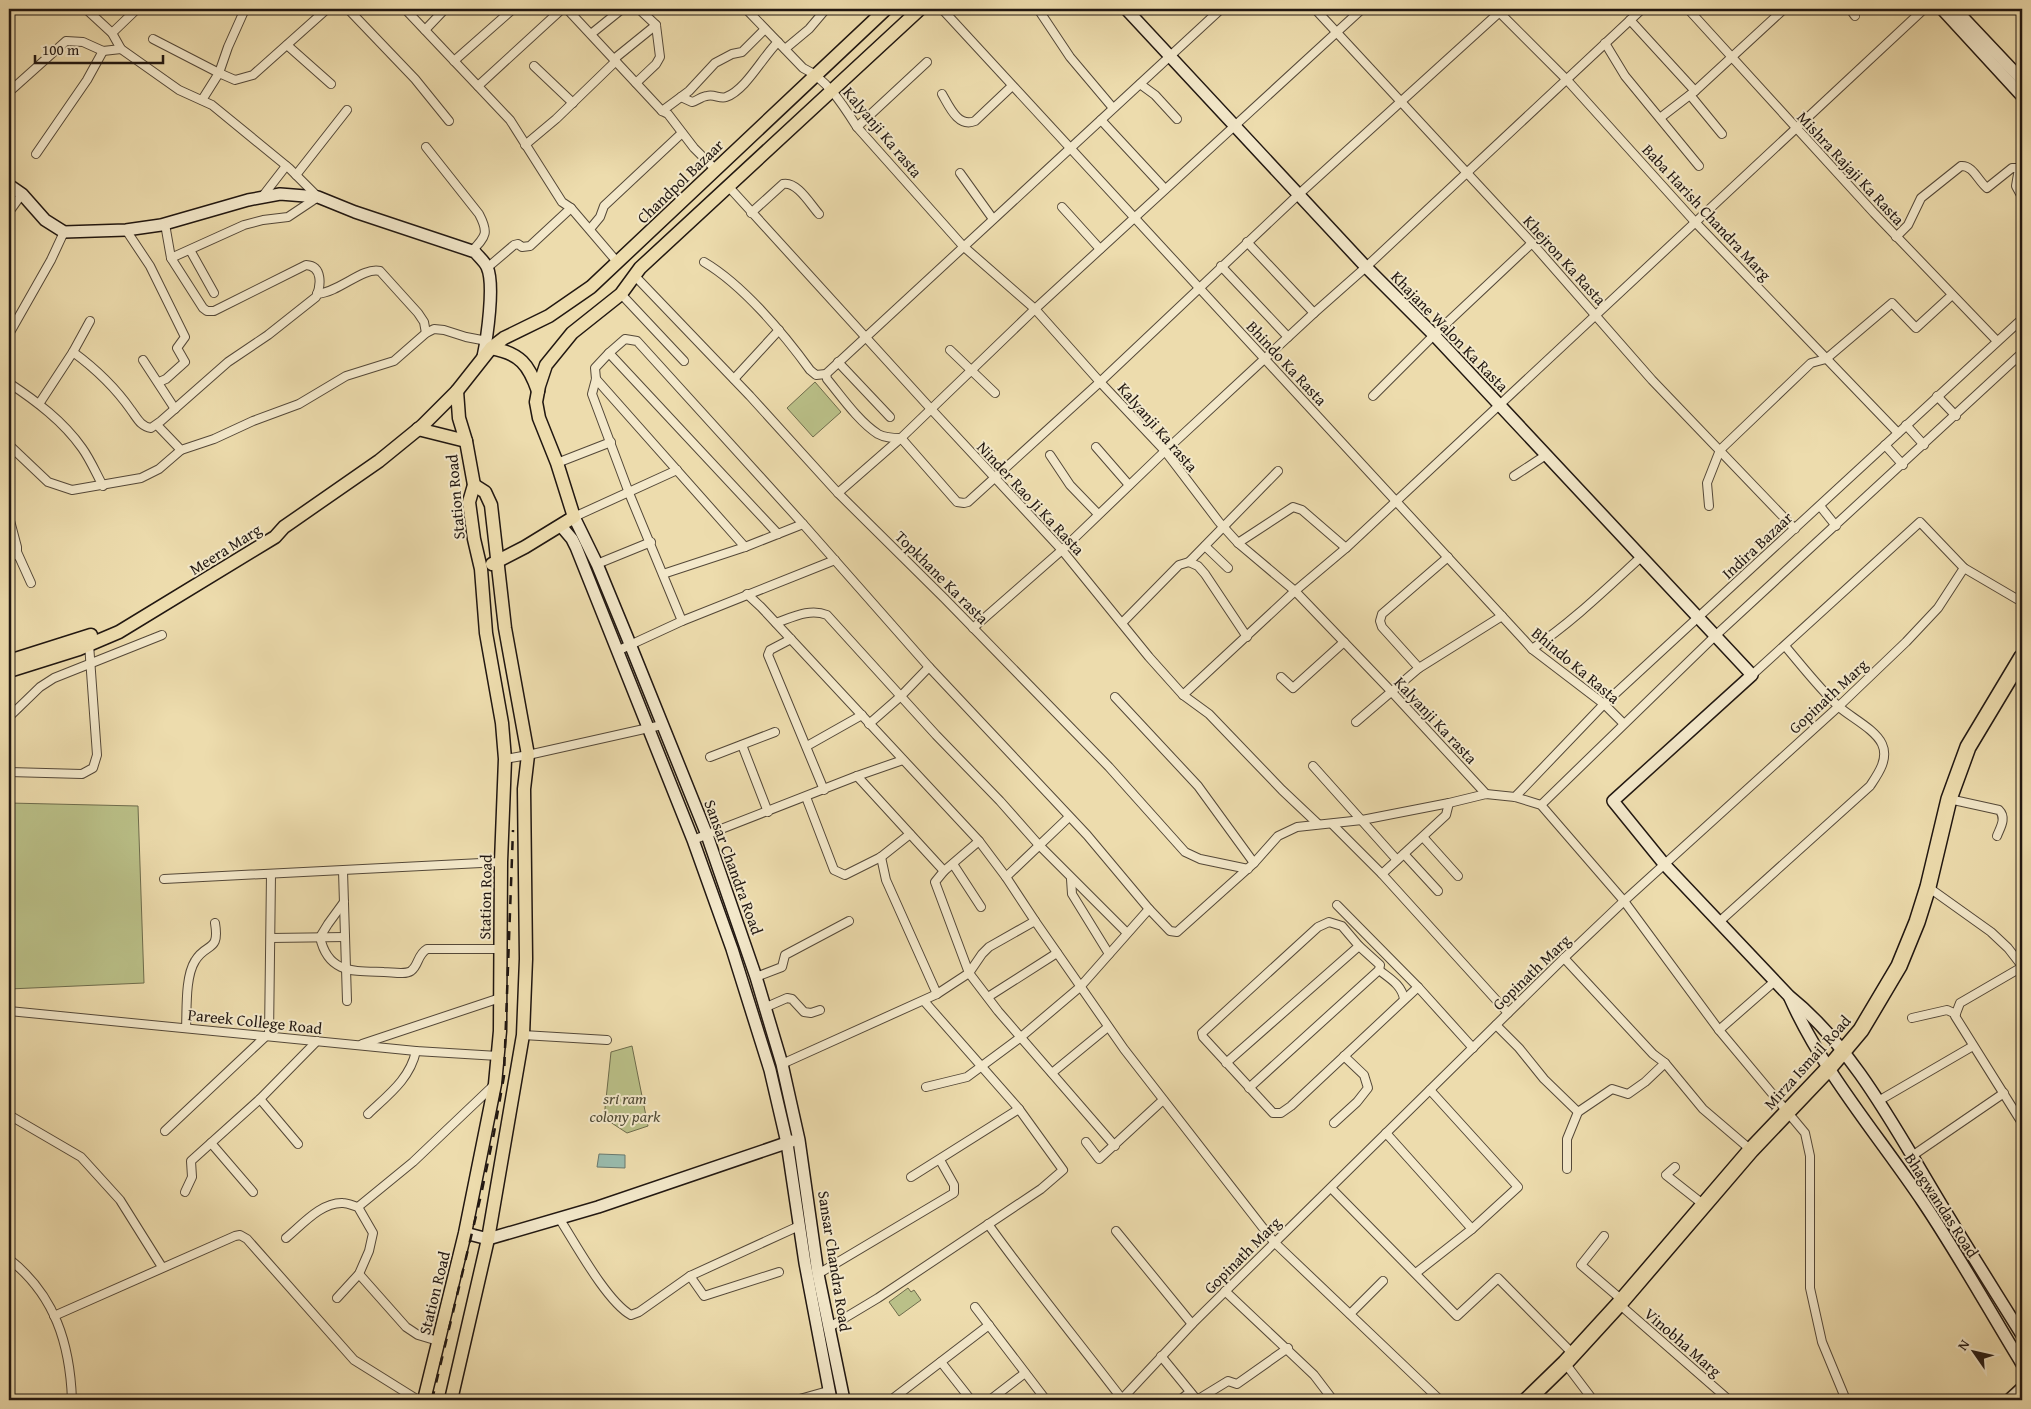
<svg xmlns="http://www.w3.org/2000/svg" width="2031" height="1409" viewBox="0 0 2031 1409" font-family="'Gentium Book Plus',serif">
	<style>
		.green { fill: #bac088; stroke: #6e6c4c }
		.water { fill: #99bbad; stroke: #69796f }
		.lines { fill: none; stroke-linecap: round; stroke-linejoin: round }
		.street-casing { stroke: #544838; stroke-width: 10 }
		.secondary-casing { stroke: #211711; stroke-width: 14 }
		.primary-casing { stroke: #211711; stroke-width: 15 }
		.highway-casing { stroke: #211711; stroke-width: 18 }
		.street { stroke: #f3e8ca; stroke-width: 8 }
		.secondary { stroke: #f3e8ca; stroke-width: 11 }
		.primary { stroke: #eddcad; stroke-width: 12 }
		.highway { stroke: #eddcad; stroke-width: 15 }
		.rail { stroke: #211711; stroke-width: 2.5; stroke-dasharray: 9 9; stroke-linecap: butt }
		.labels { text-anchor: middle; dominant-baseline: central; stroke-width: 4; stroke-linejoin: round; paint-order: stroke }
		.street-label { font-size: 16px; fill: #211711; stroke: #f3e8ca }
		.park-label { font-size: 16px; font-style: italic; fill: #4f4a35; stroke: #f3e8ca }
	</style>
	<rect width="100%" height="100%" fill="#eddcad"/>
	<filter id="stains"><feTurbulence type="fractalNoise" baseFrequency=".004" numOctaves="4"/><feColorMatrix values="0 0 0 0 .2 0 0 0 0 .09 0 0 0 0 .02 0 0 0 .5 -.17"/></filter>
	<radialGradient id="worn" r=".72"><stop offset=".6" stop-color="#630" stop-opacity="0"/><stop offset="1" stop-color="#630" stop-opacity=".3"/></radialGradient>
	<g class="green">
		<path d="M815,382L841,412L813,437L787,408Z"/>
		<path d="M9,803L138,806L144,983L9,989Z"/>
		<path d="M632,1046L648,1126L627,1133L604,1118L611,1052Z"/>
		<path d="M908,1288L911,1292L914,1290L921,1300L899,1316L889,1302Z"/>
	</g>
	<path class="water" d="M599,1154L625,1155V1168L597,1167Z"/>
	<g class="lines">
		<defs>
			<g id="street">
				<path d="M86,9L112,33L121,49L179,90L212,105L289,168L318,197L288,217L263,220L244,225L171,258"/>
				<path d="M348,9L415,79L449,121"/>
				<path d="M405,9L510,120L562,202L571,208L618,263"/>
				<path d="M567,9L662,111L668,114L694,148L715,169"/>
				<path d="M746,9L803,68C827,79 843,105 857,127L963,246L1035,309L1100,382L1165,451L1219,522L1238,543L1295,591L1390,690L1486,794"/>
				<path d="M942,9L1524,640L1532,649L1604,704L1623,723"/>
				<path d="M1038,9L1070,57L1113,108"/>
				<path d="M1315,9L1532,243L1652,380L1795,529"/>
				<path d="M1688,9L1874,213L1997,341"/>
				<path d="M1850,9L1855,16"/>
				<path d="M1497,10L1567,80L1695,222L1898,433"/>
				<path d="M1630,20L1695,91"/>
				<path d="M425,30L445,9"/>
				<path d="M112,33L137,9"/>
				<path d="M591,34L622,9"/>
				<path d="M153,39L219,73L228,47L245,9"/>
				<path d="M1605,43L1625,76L1699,166"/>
				<path d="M287,45L331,84"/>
				<path d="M785,49L809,29L826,9"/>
				<path d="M614,59L656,25"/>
				<path d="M454,61L513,9"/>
				<path d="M534,66L573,103"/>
				<path d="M636,83L656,64L660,57L656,25L639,9"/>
				<path d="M1140,84L1155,95L1177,119"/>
				<path d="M478,86L562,9"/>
				<path d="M9,92L66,41L83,42L103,51L121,49"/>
				<path d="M942,94C949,106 958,128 975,121L1012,86"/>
				<path d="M1690,95L1722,134"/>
				<path d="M681,97L692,102C697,101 702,96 707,96C714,94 720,99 726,97C746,90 763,56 778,42"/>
				<path d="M202,100L219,73L235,80L253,75L327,9"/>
				<path d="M662,111L689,91L715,63L732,54L742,52L765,29"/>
				<path d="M1660,118L1695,91L1784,9"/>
				<path d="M1101,120L1165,189"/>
				<path d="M857,127L927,62"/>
				<path d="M525,145L556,119L616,61"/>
				<path d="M426,147L479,214C489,233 486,236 472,251"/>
				<path d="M36,154L87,80L103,51"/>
				<path d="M2022,168L2018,174L2016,186L2022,197"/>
				<path d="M960,173L993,219"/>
				<path d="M296,175L347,110"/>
				<path d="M728,186L931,409L1062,550L1149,657L1183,695L1209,714L1282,790L1318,824"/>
				<path d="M262,197L286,166"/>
				<path d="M1062,207L1100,249"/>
				<path d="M9,212L22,194"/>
				<path d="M751,213L783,184C797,181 810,204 819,214"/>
				<path d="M590,229L600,217L604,206L682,133"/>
				<path d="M126,230L150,266L185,337L177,348L185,362L166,379L159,382"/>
				<path d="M1896,237L1908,225L1921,198L1961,166C1973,165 1978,181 1987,188L2012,168H2022"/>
				<path d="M1247,242L1314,313"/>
				<path d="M190,250L214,293"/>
				<path d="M704,262C743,285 784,334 810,370L816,375L826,374L1221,9"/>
				<path d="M1221,266L1288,337"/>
				<path d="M487,268L514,245L518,244L522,247L530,246L571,208"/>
				<path d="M634,275L750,396L838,493L944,598L1109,767L1185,852L1200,859L1248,869"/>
				<path d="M317,294C340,292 362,267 380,271L418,313L424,322L426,333"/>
				<path d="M621,294L684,361"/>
				<path d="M9,334L51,260L64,232"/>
				<path d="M950,350L995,393"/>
				<path d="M73,352C96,369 115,387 131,410C137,418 141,427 151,428L161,421L228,362L268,335L316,297C321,286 323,266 306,265L214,311H207L203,308L171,258L165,224"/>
				<path d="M609,353L778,534"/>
				<path d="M143,360L175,409"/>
				<path d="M838,362L890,417"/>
				<path d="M826,374L827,379C841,396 859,422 878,434C885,438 893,438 901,438L957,502L964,503L968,502L1100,382L1298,195L1503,9"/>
				<path d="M596,379L745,547"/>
				<path d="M734,379L779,330"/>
				<path d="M9,383C36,401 63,421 82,448C90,459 96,473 103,486"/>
				<path d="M1373,396L1434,335L1532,243"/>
				<path d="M1937,396L1956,416"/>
				<path d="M39,404L73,352L90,321"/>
				<path d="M157,425L181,450L214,439L253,421L299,404L346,376L394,361L426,333L434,329L444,330L466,337L487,341"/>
				<path d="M1906,425L1924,445"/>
				<path d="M9,445L48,482L72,490L141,478L159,469L181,450"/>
				<path d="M1885,445L1903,465"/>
				<path d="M1096,447L1129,485"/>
				<path d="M1050,455L1070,485L1098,514"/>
				<path d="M557,463L611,442"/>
				<path d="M1514,476L1546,455"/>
				<path d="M838,493L901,438L1035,309L1362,9"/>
				<path d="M1709,506L1707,483L1720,450L1811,363L1826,359L1892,303L1916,328L1952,295"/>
				<path d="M1820,506L1836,526"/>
				<path d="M9,517L17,547V552L9,560"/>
				<path d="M574,517L677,470"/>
				<path d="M1238,543L1293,507L1302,510L1346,548"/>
				<path d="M1205,546L1228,568"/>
				<path d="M17,552L31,583"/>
				<path d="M1189,562L1198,566L1205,574L1247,637"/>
				<path d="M597,564L651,542"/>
				<path d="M663,574L745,547L803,524"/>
				<path d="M747,594L761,607L979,841L1006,877L1035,921L1124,1049L1274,1242L1440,1400"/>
				<path d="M682,621L629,493L592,394L596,379L595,368L609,353L625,339L637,341L803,524L929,667L1087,835L1149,909L1170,931L1177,932L1254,863L1278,836L1297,827L1362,820L1449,803L1486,794L1515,797L1541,805L1624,901L1719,1030L1805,1133L1810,1156V1288L1822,1342L1846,1400"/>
				<path d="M776,623C793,617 810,608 827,615L936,735L1000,801L1038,844L1127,933"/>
				<path d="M1122,623L1179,565L1189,562L1278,471"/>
				<path d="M973,628L1062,550L1165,451L1314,313L1366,267L1642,9"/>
				<path d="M791,639L770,650L768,655L824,790"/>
				<path d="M1532,649C1571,623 1606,589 1641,557"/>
				<path d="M617,651L682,621L835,560"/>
				<path d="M1419,668L1382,627L1380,621L1382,614L1448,557"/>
				<path d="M1752,675L1920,522L1964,568L2022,602"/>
				<path d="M1281,677L1293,688L1344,642"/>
				<path d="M1183,695L1295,591L1346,548L1924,9"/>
				<path d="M1115,697L1198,786L1254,863"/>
				<path d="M9,717L40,687L54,678L162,635"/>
				<path d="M1356,722L1419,668L1502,616"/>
				<path d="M869,724L901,696L929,667"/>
				<path d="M742,745L768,812"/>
				<path d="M807,746L862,715"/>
				<path d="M710,757L775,732"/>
				<path d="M505,759L528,755L662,725"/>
				<path d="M1313,766L1397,860"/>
				<path d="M9,772L82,774L93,768L97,755L89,644"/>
				<path d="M857,776L944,871"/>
				<path d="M806,797L834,870L845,875L881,857L910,834"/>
				<path d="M1515,797L1604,704L2022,319"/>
				<path d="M1949,799L1999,810C2007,818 2000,828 1997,836"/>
				<path d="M1541,805L1715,636L2022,353"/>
				<path d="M1333,825L1382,874L1446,815L1449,803"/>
				<path d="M1423,837L1458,876"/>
				<path d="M693,840L857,776L903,760"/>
				<path d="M979,841L944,871L935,882L969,973L998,1011L1115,1146"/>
				<path d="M1404,854L1438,891"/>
				<path d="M881,857L886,880L937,994"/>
				<path d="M953,864L981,907"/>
				<path d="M343,871L347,1001"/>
				<path d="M1382,874L1508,1013"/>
				<path d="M1006,877L1069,817"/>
				<path d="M164,879L501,862"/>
				<path d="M1071,879L1072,894L1109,954"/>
				<path d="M1928,887L1991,932L2008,948L2022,966"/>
				<path d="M344,902L328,924L320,937C328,974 354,971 384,972C392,972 405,975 411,971C419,965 417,955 427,949H500"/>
				<path d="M1337,905L1418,987L1473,1048"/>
				<path d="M1719,922L1870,786C1878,774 1889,759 1882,744C1875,729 1850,717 1838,706C1819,688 1802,666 1785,646"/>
				<path d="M271,938L345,937"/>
				<path d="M1564,958L1653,1054L1665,1063L1703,1109L1751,1150"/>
				<path d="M2022,967L1960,1003L1955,1016L2022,1123"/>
				<path d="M1379,970C1389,978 1402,985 1404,999"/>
				<path d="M756,977L782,967L785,955L849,921"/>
				<path d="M988,997L1057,953"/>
				<path d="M764,1008L787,998L792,999L804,1012L811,1013L820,1010"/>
				<path d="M9,1011L416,1051L498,1056"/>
				<path d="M1912,1018L1947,1010L1956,1014"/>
				<path d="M1496,1025L1519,1048L1544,1079L1578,1112L1612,1089L1628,1094L1645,1082L1665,1063"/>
				<path d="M186,1028C187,1009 185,977 195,961C206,942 220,953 215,923"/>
				<path d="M1719,1030L1775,981"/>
				<path d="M523,1035L607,1040"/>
				<path d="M269,1036L271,874"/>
				<path d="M362,1044L500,998"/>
				<path d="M1226,1063L1359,946L1342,926L1329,922L1318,927L1202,1033L1203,1037L1273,1113H1281L1291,1106L1418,987"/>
				<path d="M782,1064L937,994L969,973L982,954L989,947L1035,921"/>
				<path d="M1052,1073L1108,1027"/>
				<path d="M926,1087L967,1077L1021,1037L1080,987L1149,909"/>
				<path d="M1249,1088L1379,970L1380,965L1359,946"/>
				<path d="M260,1099L298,1144"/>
				<path d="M1880,1100L1973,1046"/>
				<path d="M368,1114C388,1095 410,1079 416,1051"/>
				<path d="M9,1115L81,1157L120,1200L162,1267"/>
				<path d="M1334,1123L1357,1102L1368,1088L1364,1075L1344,1056"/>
				<path d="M165,1131L266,1036"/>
				<path d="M1386,1133L1472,1229"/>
				<path d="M1086,1142L1099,1159L1163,1100"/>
				<path d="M1912,1156L2004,1093"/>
				<path d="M1675,1167L1666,1175L1704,1205"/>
				<path d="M1567,1169V1139L1578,1112"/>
				<path d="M911,1177L1019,1109"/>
				<path d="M1331,1188L1457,1316L1498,1278L1573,1354"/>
				<path d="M185,1192L192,1177L191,1161L211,1143"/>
				<path d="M253,1192L211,1143L260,1099L317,1041"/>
				<path d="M358,1207L413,1162L494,1085"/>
				<path d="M559,1218C575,1243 607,1302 631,1315L639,1312L690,1276L799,1226"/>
				<path d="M988,1224C1031,1284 1077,1340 1122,1399"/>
				<path d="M1116,1231L1192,1324"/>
				<path d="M1604,1236L1581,1265L1622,1300"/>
				<path d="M286,1238C302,1225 321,1202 343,1203C347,1203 354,1206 358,1207L373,1233L369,1251L359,1274L337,1298"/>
				<path d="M9,1259C55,1295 70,1344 72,1400"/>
				<path d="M1416,1273L1472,1229L1518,1187L1430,1090"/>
				<path d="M359,1274L406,1327L418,1335L438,1341"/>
				<path d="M818,1274L954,1193V1185L940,1160"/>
				<path d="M690,1276L704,1296L779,1272"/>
				<path d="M1225,1291L1314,1375L1333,1400"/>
				<path d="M1619,1304L1729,1400"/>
				<path d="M975,1307L1046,1400"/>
				<path d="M1350,1314L1383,1281"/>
				<path d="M54,1316L235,1236L240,1235L247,1239L354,1360L418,1400"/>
				<path d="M828,1328L878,1298L1041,1189L1063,1170L1019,1109L924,1001"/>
				<path d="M1161,1356L1197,1400"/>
				<path d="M941,1362L971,1400"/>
				<path d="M1565,1363L1593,1400"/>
				<path d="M796,1400L828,1391"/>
				<path d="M891,1400L989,1325"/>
				<path d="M990,1400L1025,1373"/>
				<path d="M1121,1400L1192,1324L1564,958L1624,901L1838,707L1906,642L1938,608L1964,568"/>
				<path d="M1180,1400L1190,1392"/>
				<path d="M1197,1400L1228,1381L1237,1384L1288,1348"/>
			</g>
			<g id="secondary">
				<path d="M1126,9L1366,267L1434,335L1752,675L1613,801L1665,865L1789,996C1849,1044 1890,1119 1929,1184C1959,1235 1991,1285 2022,1335"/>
				<path d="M1942,9L2022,96"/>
				<path d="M1955,9L2022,80"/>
				<path d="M9,185L22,194L45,220L64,232L126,230L161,225L248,200L280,194L318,197L355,212L475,252C479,257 485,262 487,267C495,284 487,338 483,357"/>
				<path d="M574,517L597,564L630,644L707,835L756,977L782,1064L799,1140L818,1274L844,1400"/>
				<path d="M561,526L572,539L576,547L693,840L732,949L770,1070L787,1143L805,1263L831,1400"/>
				<path d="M1790,998C1823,1072 1878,1135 1923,1202C1958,1254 1989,1310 2022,1364"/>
				<path d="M465,1233L488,1239L598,1207L792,1141"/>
				<path d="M2009,1400L2022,1388"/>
			</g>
			<g id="primary">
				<path d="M491,348C520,353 529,365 538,391"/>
				<path d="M418,429L466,441"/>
				<path d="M492,564L525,547L574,517L557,463L539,418L536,402L539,386L546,365L572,333L621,294L640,268L920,9"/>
				<path d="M9,661L91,635"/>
				<path d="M9,671L79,649L119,632L275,537L284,527L379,461L422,426L457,391L491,348L504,338L549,316L591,287L886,9"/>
				<path d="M424,1400L465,1233L495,1084L500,1031L501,862L505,759L502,723L486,633L481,569L474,539L469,502L474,485L466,441L459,418L457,391"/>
				<path d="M451,1400L488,1239L523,1035L526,959L524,789L528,755L505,628L491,505L485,492L474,485"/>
			</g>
			<path id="highway" d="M1527,1400L1565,1363L1619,1304L1751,1150L1829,1068L1861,1030L1899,966L1917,922L1928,887L1949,799L1968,747L2022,657"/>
		</defs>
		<use href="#street" class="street-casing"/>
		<use href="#secondary" class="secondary-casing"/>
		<use href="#primary" class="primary-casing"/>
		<use href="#highway" class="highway-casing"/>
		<use href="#street" class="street"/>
		<use href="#secondary" class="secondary"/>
		<use href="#primary" class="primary"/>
		<use href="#highway" class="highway"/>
		<path class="rail" d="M432,1400L481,1195L494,1133L504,1076L513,830"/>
	</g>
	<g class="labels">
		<g class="street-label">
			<text transform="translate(883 132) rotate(50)">Kalyanji Ka rasta</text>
			<text transform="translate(1851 168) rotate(47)">Mishra Rajaji Ka Rasta</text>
			<text transform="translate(680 181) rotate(-44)">Chandpol Bazaar</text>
			<text transform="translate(1707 212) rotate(47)">Baba Harish Chandra Marg</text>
			<text transform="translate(1565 260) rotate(48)">Khejron Ka Rasta</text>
			<text transform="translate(1450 331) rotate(46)">Khajane Walon Ka Rasta</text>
			<text transform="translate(1287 363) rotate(47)">Bhindo Ka Rasta</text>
			<text transform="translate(1158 427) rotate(49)">Kalyanji Ka rasta</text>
			<text transform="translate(455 497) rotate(-95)">Station Road</text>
			<text transform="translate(1031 498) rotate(47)">Ninder Rao Ji Ka Rasta</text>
			<text transform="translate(1757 545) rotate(-43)">Indira Bazaar</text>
			<text transform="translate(225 549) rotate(-32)">Meera Marg</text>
			<text transform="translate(942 577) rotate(45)">Topkhane Ka rasta</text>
			<text transform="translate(1576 665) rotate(40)">Bhindo Ka Rasta</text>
			<text transform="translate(1828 696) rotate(-43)">Gopinath Marg</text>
			<text transform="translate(1436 720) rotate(47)">Kalyanji Ka rasta</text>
			<text transform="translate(734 867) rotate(70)">Sansar Chandra Road</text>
			<text transform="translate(485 897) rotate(-89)">Station Road</text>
			<text transform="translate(1531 972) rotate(-44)">Gopinath Marg</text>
			<text transform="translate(255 1021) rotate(6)">Pareek College Road</text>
			<text transform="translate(1807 1062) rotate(-48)">Mirza Ismail Road</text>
			<text transform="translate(1942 1205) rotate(57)">Bhagwandas Road</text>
			<text transform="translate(1242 1255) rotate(-45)">Gopinath Marg</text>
			<text transform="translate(835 1261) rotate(81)">Sansar Chandra Road</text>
			<text transform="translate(434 1293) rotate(-76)">Station Road</text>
			<text transform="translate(1683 1342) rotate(41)">Vinobha Marg</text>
		</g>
		<g class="park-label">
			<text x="625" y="1098">sri ram<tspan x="625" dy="18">colony park</tspan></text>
		</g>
	</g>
	<rect width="2031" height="1409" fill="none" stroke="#eddcad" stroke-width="30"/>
	<rect x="10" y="10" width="2011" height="1389" fill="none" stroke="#211711" stroke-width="2.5"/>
	<rect x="15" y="15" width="2001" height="1379" fill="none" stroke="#211711"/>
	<g transform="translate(1974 1352) rotate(304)" stroke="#f3e8ca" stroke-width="4" paint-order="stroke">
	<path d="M0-4L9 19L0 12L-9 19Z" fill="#211711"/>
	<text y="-8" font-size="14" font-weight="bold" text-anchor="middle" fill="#211711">N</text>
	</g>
	<path d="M35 55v8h128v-8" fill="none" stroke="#211711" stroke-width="2.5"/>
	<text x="42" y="55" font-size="15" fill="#211711" stroke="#f3e8ca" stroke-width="4" paint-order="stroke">100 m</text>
	<rect width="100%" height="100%" filter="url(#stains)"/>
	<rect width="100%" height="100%" fill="url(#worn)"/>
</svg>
